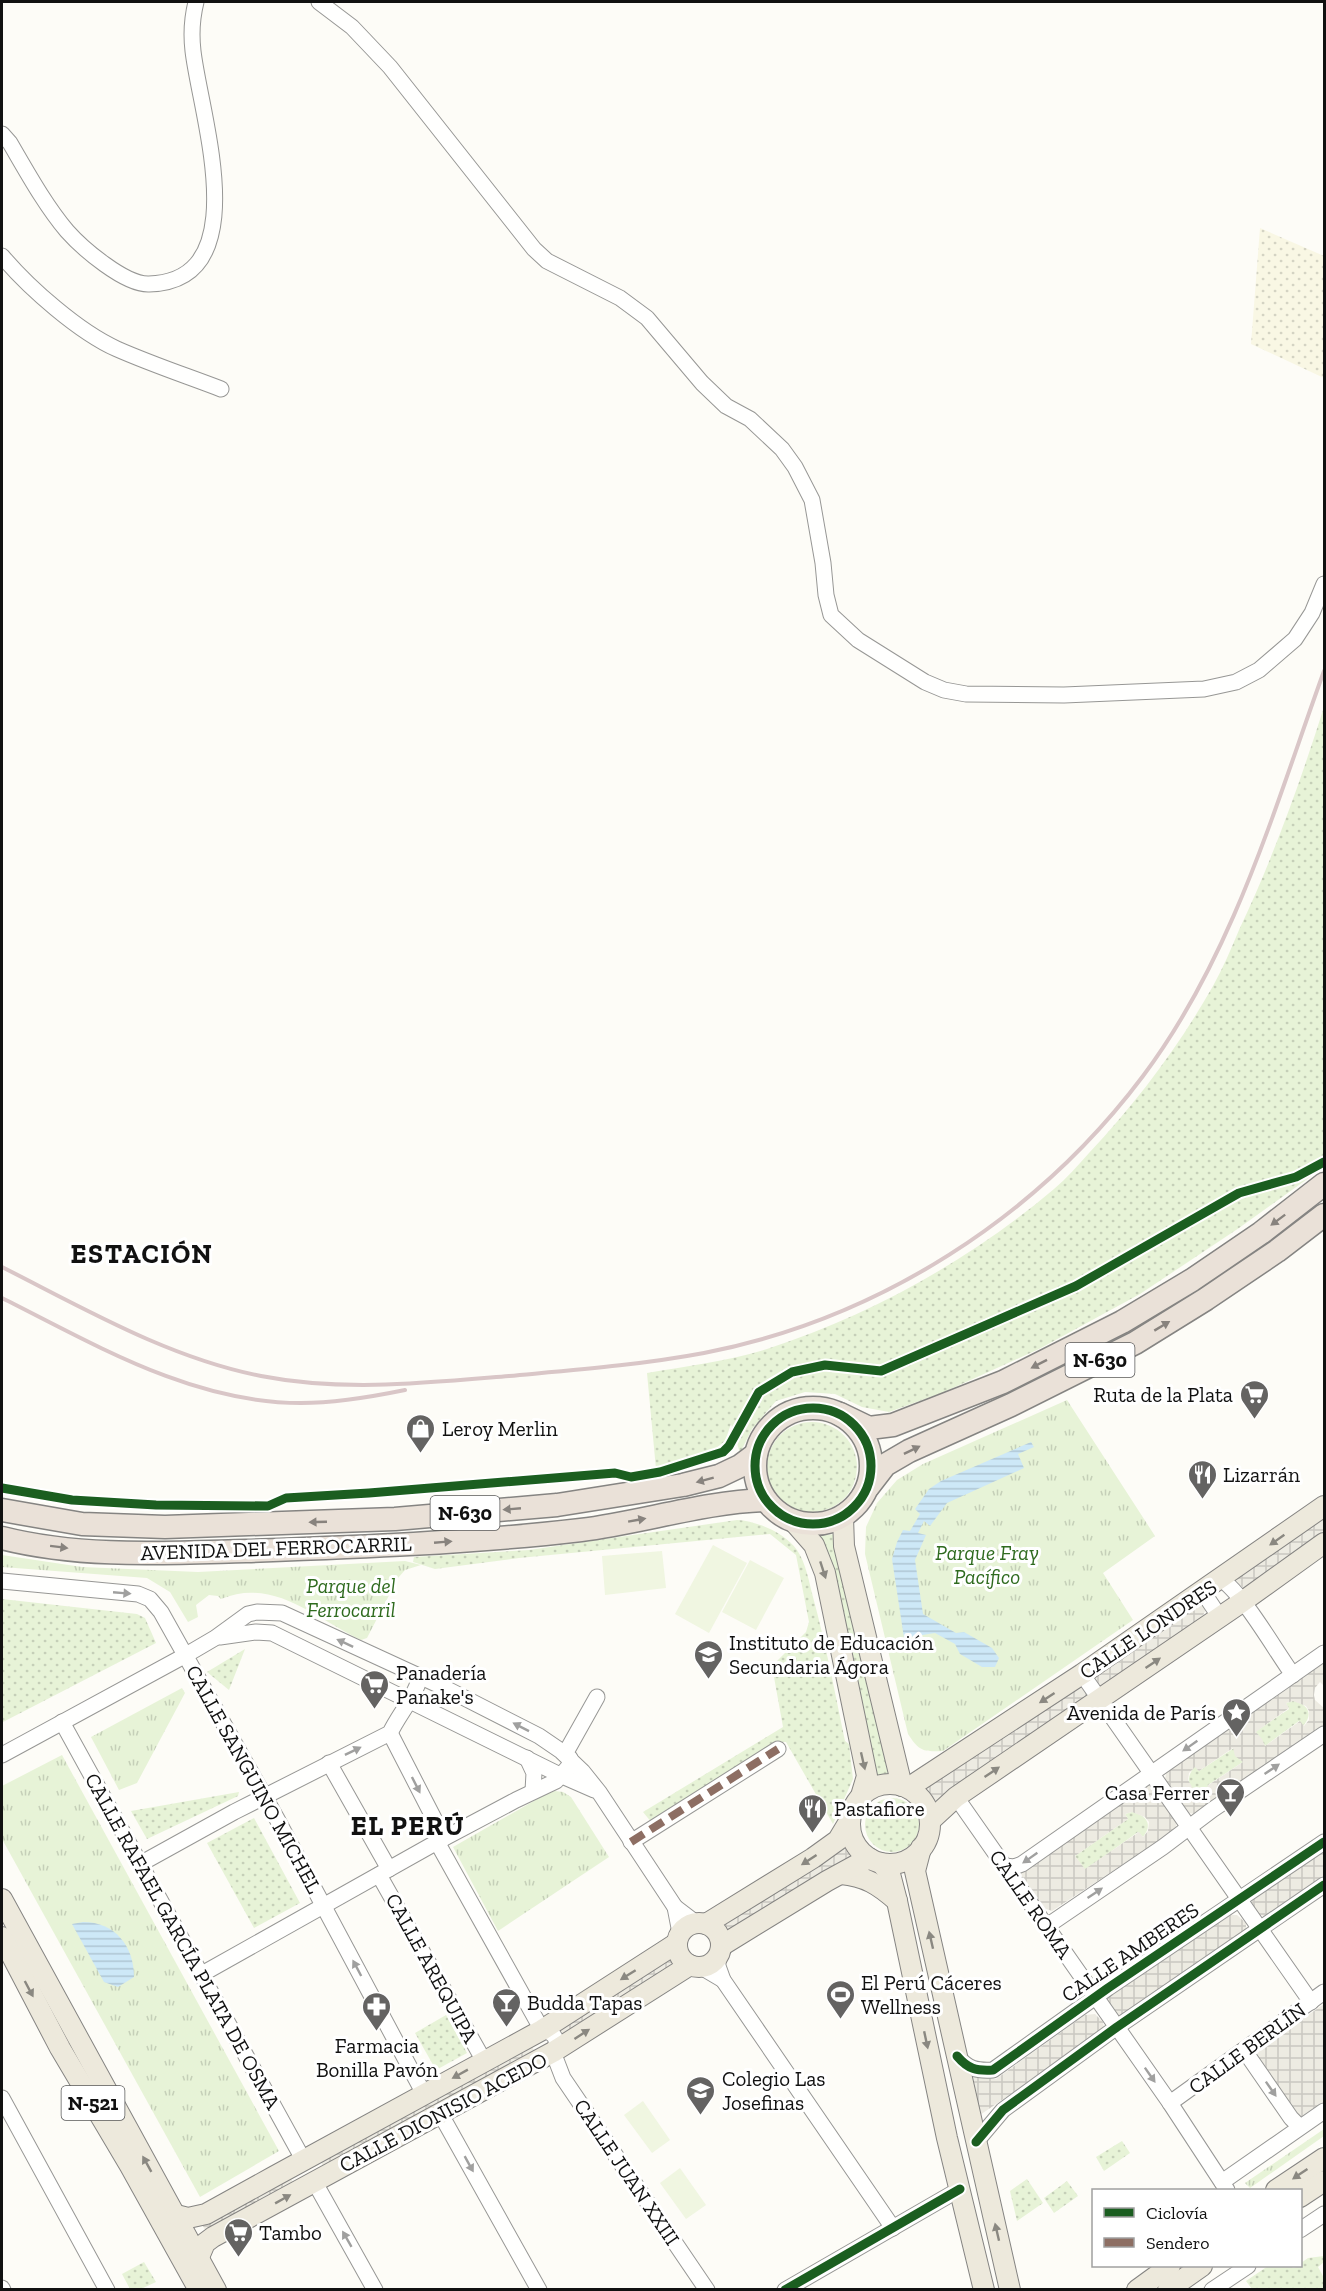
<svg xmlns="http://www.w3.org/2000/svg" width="1326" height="2291" viewBox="0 0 1326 2291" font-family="'Zilla Slab',serif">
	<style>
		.farmland { fill: url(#farmland-dots) }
		.grass { fill: url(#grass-dots) }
		.park { fill: url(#park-tufts) }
		.pitch { fill: #f0f6e1 }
		.plaza { fill: url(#plaza-grid); fill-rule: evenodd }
		.water { fill: url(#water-rules) }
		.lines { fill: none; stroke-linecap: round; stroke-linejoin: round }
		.minor-casing { stroke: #979795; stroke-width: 17 }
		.major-casing { stroke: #858482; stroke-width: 22 }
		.highway-casing { stroke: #858482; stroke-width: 25 }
		.minor { stroke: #fffffe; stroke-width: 15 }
		.major { stroke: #ede9dc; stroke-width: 20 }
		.highway { stroke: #eae1d8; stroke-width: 22 }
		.rail { stroke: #d9c6c7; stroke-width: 4 }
		.quiet { stroke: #8d6e63; stroke-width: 8; stroke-dasharray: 15 8; stroke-linecap: butt }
		.cycleway-casing { stroke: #fff; stroke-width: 13 }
		.cycleway { stroke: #1b5e20; stroke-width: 9 }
		.oneway { fill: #88837e }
		.oneway2 { fill: #8a8881 }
		.oneway3 { fill: #a0a09f }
		.labels { text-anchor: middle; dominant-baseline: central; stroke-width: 6; stroke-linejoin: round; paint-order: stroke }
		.shield { fill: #fff; stroke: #585858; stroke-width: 1.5 }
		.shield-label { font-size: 20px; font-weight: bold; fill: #111 }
		.poi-label { font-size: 21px; fill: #111; stroke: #fff; text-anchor: start }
		.street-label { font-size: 21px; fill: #111; stroke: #fff }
		.park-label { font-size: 21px; font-style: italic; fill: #2f6b1f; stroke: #fff }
		.district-label { font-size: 27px; font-weight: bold; letter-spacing: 1.5px; fill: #111; stroke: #fff }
	</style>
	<defs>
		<pattern id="farmland-dots" width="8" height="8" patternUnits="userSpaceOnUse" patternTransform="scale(1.5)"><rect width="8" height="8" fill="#f9f7e4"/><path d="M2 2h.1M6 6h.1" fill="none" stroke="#d4d3c3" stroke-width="1.8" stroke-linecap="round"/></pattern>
		<pattern id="grass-dots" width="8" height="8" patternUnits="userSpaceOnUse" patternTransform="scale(1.5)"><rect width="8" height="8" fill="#e7f3d7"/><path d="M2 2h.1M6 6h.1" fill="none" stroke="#c5cfb8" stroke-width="1.8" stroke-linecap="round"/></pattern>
		<pattern id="park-tufts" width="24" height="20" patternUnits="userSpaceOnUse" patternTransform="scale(1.5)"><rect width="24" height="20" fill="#e7f3d7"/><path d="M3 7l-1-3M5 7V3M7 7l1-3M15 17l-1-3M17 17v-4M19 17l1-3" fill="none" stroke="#c5cfb8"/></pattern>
		<pattern id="plaza-grid" width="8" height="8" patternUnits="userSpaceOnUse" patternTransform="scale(1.5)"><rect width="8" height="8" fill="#edebe2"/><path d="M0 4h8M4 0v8" fill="none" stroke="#cac8c1"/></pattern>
		<pattern id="water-rules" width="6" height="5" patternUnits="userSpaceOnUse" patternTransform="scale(1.5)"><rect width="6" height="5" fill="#cde8f7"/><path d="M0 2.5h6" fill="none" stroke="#afc6d3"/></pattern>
	</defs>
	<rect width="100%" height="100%" fill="#fdfcf7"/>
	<path class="farmland" d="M1260,228L1324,256V378L1251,344Z"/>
	<g class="grass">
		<path d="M1324,707V1167L1239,1228L1140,1294L1039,1349L944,1392L889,1412L862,1407L835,1394L805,1392L776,1401L752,1429L740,1453L731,1424L725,1441L711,1452L656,1469L647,1373C687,1366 728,1361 767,1349C871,1315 970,1260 1054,1189C1067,1178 1078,1165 1089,1153C1137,1102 1179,1046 1213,986C1223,968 1231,949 1239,930C1273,858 1300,783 1324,707Z"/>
		<circle cx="812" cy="1467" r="45"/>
		<path d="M737,1520C757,1521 785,1533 797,1550C806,1563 809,1582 813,1597C826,1645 835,1693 845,1741L849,1744L853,1779L833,1824L786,1742H781L652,1823L643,1812L783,1727L772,1666L806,1632L809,1622L796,1555L770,1534L519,1558L435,1569L413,1562L414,1557L529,1550Z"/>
		<path d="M835,1534L888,1774L875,1776L819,1536Z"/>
		<path d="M2,1599L137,1614L145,1618L156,1643L3,1722Z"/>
		<path d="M245,1649L229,1690L207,1672Z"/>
		<path d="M1293,1701C1308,1704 1314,1714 1303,1726L1299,1721L1265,1746L1255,1732L1289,1709L1286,1703Z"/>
		<path d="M1234,1748L1243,1762L1208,1785L1212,1791C1192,1796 1181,1783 1195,1766L1199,1771Z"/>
		<path d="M239,1792L238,1796L147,1839L131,1811Z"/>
		<circle cx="892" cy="1825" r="27"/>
		<path d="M1132,1812C1147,1815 1153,1825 1143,1837L1138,1832L1085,1870L1075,1856L1128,1819L1125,1814Z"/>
		<path d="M254,1818L300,1903L254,1928L207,1843Z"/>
		<path d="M446,2015L467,2053L436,2070L415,2033Z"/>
		<path d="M1122,2141L1130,2153L1104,2171L1096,2157Z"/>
		<path d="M1027,2179L1043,2203L1017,2221L1010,2191Z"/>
		<path d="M1067,2181L1078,2196L1054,2213L1044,2198Z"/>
		<path d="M1324,2256V2262L1318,2267L1324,2278V2289H1252L1246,2281L1268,2266H1291L1293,2268L1300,2266L1301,2263L1308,2258Z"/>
		<path d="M144,2262L156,2282L141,2289H130L122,2274Z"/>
	</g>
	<g class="park">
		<path d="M1067,1400L1155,1536L1103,1573L1133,1620L943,1751C923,1752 919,1751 908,1734L865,1554L866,1527L877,1503L897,1480L923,1464Z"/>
		<path d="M2,1555L82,1567L198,1572L405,1561L421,1565L405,1570L398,1578L367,1638L361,1640C316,1619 274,1577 221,1599L218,1596L209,1595L196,1605L198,1617L188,1622L170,1592L147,1578L2,1567Z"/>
		<path d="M182,1688L185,1693L137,1783L119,1790L91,1737Z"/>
		<path d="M62,1755L279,2151L200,2197L2,1839V1786Z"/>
		<path d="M555,1791L563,1792L571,1797L609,1857L498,1931L453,1847L546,1794Z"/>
		<path d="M1324,2129V2136L1250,2188L1245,2183Z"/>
	</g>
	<g class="pitch">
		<path d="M713,1545L747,1563L709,1633L675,1614Z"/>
		<path d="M662,1551L666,1588L605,1595L602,1556Z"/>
		<path d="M750,1560L784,1578L756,1630L722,1612Z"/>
		<path d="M643,2101L670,2140L652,2153L624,2115Z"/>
		<path d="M680,2168L706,2205L686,2219L660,2183Z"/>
	</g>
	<g class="plaza">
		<path d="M1324,1511V1539L1248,1591L1241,1586L1236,1580V1574Z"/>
		<path d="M1199,1599L1206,1609L1201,1620L1107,1687H1098L1091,1681L1095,1673Z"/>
		<path d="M1324,1660V1686L1320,1682L1315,1688L1314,1695L1315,1700L1324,1708V1726L1196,1814L1187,1813L1165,1779L1167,1769ZM1293,1701L1306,1706L1309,1711V1720L1304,1726L1300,1721L1265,1746L1262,1739L1256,1732L1289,1708L1286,1703ZM1233,1748L1235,1756L1243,1762L1207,1786L1211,1792L1202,1794L1194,1790L1188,1780L1189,1773L1195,1767L1199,1771Z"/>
		<path d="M1074,1685L1084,1688L1087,1694L1085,1702L939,1805L925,1786Z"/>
		<path d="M1142,1784L1152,1786L1177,1822L1175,1830L1052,1911L1041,1907L1019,1877L1021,1868ZM1132,1812L1145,1817L1149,1822L1148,1831L1143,1837L1139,1832L1085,1869L1075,1856L1128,1819L1125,1814Z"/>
		<path d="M845,1842L854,1859L726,1933L723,1927L727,1919Z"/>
		<path d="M1324,1845V1876L1266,1917L1255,1913L1251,1903L1254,1899Z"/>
		<path d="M1231,1915H1237L1246,1923V1929L1242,1932L1121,2015H1115L1106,2002L1109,1997Z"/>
		<path d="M669,1958L675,1961V1968L562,2040L555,2028Z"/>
		<path d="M1324,2004V2104L1303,2118L1296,2117L1255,2060L1256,2051Z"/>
		<path d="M1095,2014L1103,2022L1104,2028L1101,2032L980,2115L973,2077L996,2079L1085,2015Z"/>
		<path d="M532,2046L535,2054L323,2166L322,2164L321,2159Z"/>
		<path d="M285,2177L292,2180L293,2186L207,2232L204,2228L201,2223Z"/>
	</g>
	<g class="water">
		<path d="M1031,1442L1034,1447L1018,1454L1024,1468L947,1503L930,1526L924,1521L918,1533L926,1535L915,1560L923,1614L956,1633L964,1632L992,1648L999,1658L995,1667H982L960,1654L955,1644L935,1633L904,1638L892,1559L897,1542L903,1530L910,1531L920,1514L915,1509L929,1489L941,1481Z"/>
		<path d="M83,1922C115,1922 134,1946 134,1977L118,1987L104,1982L72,1924Z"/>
	</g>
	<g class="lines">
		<defs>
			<g id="minor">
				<path d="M319,2L352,27L390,67L534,249L547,261L620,298L647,318L702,383L726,406L750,419L782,449L795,467L812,500L823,563L826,595L831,615L858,640L925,682L944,690L966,694L1064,695L1204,689L1236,682L1259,670L1295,639L1312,613L1324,584"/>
				<path d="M2,134L10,143C27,172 45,205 67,231C82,248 125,285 149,284C258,281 200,114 193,51C191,34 192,18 196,2"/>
				<path d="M2,256C29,288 79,332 117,349C151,364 187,376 221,389"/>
				<path d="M1221,1579C1244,1595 1275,1650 1293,1675"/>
				<path d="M2,1581L138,1594L150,1599L161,1612L277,1819L424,2094"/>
				<path d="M1203,1592L1215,1610L1222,1616"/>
				<path d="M220,1637L256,1632L272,1633L562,1776L594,1790"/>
				<path d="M1082,1674L1311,2002"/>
				<path d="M62,1722L304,2161"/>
				<path d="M390,1733L444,1838"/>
				<path d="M565,1754L597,1697"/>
				<path d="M2,1755L186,1655L215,1638L248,1614L257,1612L282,1613L445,1688L539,1736L561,1751L583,1772L599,1792L675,1907"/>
				<path d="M527,1758L534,1773L533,1791"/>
				<path d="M329,1763L389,1869"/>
				<path d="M956,1797L1170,2103L1227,2190"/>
				<path d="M437,1842L542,2030C555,2032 560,2041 553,2052L563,2078L707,2290"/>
				<path d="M631,1842L778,1749"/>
				<path d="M140,1864L234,1812L390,1733C399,1714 415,1697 420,1677"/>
				<path d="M1005,1866L1014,1867L1022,1864L1324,1653"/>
				<path d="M379,1875L484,2061"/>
				<path d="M1047,1926L1163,1847L1212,1810L1324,1734"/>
				<path d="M680,1933L675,1907L696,1923"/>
				<path d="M718,1956V1966L723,1980L893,2228"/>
				<path d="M701,1967L723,1980"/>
				<path d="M202,1974L437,1842L516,1800L556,1781L569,1766L570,1758"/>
				<path d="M1244,2050L1291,2118L1300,2127"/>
				<path d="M957,2056C968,2069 976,2071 993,2070L1108,1988L1324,1842"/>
				<path d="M2,2098L107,2290"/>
				<path d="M1170,2103L1324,1992"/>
				<path d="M440,2113L539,2290"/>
				<path d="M976,2142L1003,2110L1117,2027L1324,1885"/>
				<path d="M314,2181L375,2290"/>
				<path d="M1222,2182L1324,2111"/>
				<path d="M1300,2230L1324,2214"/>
				<path d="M2,2288L3,2290"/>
				<path d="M785,2290L960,2189"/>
				<path d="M1212,2290L1248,2266"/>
			</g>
			<g id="major">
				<path d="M843,1517L844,1546L902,1786"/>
				<path d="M793,1521L814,1545L825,1573L867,1776L861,1796"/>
				<circle cx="890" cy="1824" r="40"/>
				<path d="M908,1788L1082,1674L1324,1506"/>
				<path d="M930,1821L956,1797L1242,1602L1324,1543"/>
				<path d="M921,1848L915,1871L1010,2290"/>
				<path d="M881,1863L890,1874L897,1901L947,2138L984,2290"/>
				<path d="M841,1874C865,1876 879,1885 897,1901"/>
				<path d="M2,1899L216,2290"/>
				<circle cx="699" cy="1945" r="22"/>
				<path d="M706,1924L813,1858L838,1840L850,1820"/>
				<path d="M2,1937L60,2048L130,2166L199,2290"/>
				<path d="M721,1946L827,1881L869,1858"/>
				<path d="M1276,2190L1324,2158"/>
				<path d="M1300,2197L1324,2181"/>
				<path d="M176,2215L188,2218L206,2214L273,2177L542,2030L677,1943"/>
				<path d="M199,2257L205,2243L213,2237L553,2052L690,1965"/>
				<path d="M1137,2290L1170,2266"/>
				<path d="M1168,2290L1202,2266"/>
			</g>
			<g id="highway">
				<circle cx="813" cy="1466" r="58"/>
				<path d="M840,1414L869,1428L893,1425L1003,1382L1122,1322L1192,1280L1261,1233L1324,1184"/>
				<path d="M868,1487L885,1465L909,1451L1011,1405L1135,1343L1206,1299L1277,1251L1324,1215"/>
				<path d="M2,1510L82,1524L165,1527L395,1519L557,1505L683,1485L719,1476L740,1466L756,1454"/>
				<path d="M2,1538C81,1558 165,1553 246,1551C359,1547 469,1543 581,1530C643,1522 704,1502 765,1500"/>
			</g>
		</defs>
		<use href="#minor" class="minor-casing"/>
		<use href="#major" class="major-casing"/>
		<use href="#highway" class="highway-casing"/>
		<use href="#minor" class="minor"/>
		<use href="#major" class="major"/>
		<use href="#highway" class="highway"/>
		<g class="rail">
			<path d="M2,1267C85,1309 169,1358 261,1376C343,1392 426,1383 509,1376C574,1370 640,1365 704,1353C879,1319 1037,1217 1143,1076C1233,956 1274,809 1324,671"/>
			<path d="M2,1298C96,1345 192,1403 301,1403C337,1403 371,1397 405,1390"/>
		</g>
		<path class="quiet" d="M631,1842L778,1749"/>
		<defs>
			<g id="cycleway">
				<circle cx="813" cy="1466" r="58"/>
				<path d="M2,1488L72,1500L156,1505L268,1506L286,1498L369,1493L615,1473L631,1477L660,1472L723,1452L729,1446L759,1392L792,1372L825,1365L881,1371L1076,1286L1239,1193L1296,1177L1324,1162"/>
				<path d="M957,2056C968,2069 976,2071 993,2070L1108,1988L1324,1842"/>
				<path d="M976,2142L1003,2110L1117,2027L1324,1885"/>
				<path d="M785,2290L960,2189"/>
			</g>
		</defs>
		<use href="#cycleway" class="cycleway-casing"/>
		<use href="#cycleway" class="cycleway"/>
	</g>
	<defs><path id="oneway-solid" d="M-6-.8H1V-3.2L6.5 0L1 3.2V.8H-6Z" transform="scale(1.5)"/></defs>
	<g class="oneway">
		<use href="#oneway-solid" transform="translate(1278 1220) rotate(143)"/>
		<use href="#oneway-solid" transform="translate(1162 1326) rotate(-31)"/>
		<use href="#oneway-solid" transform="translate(1039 1364) rotate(153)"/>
		<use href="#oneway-solid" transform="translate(912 1450) rotate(-26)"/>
		<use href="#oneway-solid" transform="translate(705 1480) rotate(165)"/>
		<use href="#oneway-solid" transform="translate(512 1509) rotate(175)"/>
		<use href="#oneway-solid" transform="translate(637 1520) rotate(-10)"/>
		<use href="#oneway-solid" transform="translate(318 1522) rotate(178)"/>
		<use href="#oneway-solid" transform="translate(443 1542) rotate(-5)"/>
		<use href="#oneway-solid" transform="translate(59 1547) rotate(7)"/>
	</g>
	<g class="oneway2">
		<use href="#oneway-solid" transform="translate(1277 1540) rotate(145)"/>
		<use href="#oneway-solid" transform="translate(823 1570) rotate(72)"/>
		<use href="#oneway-solid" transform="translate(1153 1663) rotate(-34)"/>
		<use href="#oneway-solid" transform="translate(1047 1698) rotate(147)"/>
		<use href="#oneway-solid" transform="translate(863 1761) rotate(77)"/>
		<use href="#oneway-solid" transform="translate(992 1772) rotate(-34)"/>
		<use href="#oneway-solid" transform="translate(809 1860) rotate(147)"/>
		<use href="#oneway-solid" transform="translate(931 1940) rotate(-103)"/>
		<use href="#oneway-solid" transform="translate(628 1975) rotate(148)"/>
		<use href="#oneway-solid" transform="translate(29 1989) rotate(62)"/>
		<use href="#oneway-solid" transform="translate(582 2034) rotate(-33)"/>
		<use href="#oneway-solid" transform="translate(926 2040) rotate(78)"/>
		<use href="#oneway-solid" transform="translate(460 2074) rotate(151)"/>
		<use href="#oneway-solid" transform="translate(147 2164) rotate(-119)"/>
		<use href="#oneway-solid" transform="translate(1300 2174) rotate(146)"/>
		<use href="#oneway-solid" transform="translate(283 2199) rotate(-29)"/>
		<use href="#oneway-solid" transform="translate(997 2232) rotate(-103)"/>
	</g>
	<g class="oneway3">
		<use href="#oneway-solid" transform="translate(122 1593) rotate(5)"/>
		<use href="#oneway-solid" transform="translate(345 1643) rotate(-155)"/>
		<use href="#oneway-solid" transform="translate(521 1727) rotate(-153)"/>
		<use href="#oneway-solid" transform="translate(1190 1746) rotate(145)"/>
		<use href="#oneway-solid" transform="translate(353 1751) rotate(-26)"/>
		<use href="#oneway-solid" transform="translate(1272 1769) rotate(-34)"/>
		<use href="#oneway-solid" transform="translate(416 1785) rotate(63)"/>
		<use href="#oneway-solid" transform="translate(1030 1858) rotate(145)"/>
		<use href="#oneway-solid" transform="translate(1095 1893) rotate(-34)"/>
		<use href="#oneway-solid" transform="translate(357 1968) rotate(-118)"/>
		<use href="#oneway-solid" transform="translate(1150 2075) rotate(55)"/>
		<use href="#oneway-solid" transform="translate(1271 2089) rotate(55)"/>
		<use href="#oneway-solid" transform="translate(469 2164) rotate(61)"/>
		<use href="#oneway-solid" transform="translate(347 2239) rotate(-120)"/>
	</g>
	<defs>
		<symbol id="supermarket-pin" viewBox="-11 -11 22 30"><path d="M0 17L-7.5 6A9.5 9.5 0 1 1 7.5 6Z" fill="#646362" stroke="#fff"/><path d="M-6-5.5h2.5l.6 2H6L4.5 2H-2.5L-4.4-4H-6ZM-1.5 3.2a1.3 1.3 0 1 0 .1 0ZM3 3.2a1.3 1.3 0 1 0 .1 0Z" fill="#fff"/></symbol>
		<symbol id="shop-pin" viewBox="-11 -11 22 30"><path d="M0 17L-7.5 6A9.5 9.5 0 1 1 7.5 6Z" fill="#646362" stroke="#fff"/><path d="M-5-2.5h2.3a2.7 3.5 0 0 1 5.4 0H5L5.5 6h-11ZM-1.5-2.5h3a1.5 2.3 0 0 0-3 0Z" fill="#fff"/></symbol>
		<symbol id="restaurant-pin" viewBox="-11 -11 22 30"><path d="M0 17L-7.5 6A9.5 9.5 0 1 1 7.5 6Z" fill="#646362" stroke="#fff"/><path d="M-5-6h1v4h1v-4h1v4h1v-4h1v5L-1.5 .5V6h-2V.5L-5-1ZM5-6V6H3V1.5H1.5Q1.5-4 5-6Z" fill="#fff"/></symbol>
		<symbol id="school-pin" viewBox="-11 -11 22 30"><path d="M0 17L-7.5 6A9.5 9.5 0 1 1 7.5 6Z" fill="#646362" stroke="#fff"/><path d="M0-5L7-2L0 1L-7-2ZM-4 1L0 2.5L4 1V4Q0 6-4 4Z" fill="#fff"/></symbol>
		<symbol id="sight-pin" viewBox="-11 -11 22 30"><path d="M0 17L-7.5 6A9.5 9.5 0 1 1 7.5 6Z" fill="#646362" stroke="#fff"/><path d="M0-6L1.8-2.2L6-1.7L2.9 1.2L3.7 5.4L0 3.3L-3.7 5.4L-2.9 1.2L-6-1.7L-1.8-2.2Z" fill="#fff"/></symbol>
		<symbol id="bar-pin" viewBox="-11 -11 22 30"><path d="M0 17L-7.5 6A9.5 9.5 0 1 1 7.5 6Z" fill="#646362" stroke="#fff"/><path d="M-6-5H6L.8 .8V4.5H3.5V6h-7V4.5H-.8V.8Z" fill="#fff"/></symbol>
		<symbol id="stadium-pin" viewBox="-11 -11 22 30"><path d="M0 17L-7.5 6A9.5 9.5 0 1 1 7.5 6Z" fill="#646362" stroke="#fff"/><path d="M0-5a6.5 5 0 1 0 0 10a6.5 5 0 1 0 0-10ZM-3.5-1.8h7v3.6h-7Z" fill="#fff"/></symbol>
		<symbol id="pharmacy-pin" viewBox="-11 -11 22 30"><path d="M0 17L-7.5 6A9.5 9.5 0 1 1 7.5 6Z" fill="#646362" stroke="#fff"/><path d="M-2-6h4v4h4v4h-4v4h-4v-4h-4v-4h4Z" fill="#fff"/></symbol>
	</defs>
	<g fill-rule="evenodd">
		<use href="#supermarket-pin" x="1238" y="1378" width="33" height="45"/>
		<use href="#shop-pin" x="404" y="1412" width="33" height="45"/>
		<use href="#restaurant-pin" x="1186" y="1458" width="33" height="45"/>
		<use href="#school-pin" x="692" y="1638" width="33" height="45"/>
		<use href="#supermarket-pin" x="358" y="1668" width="33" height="45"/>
		<use href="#sight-pin" x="1220" y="1696" width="33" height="45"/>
		<use href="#bar-pin" x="1214" y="1776" width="33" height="45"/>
		<use href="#restaurant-pin" x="796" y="1792" width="33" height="45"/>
		<use href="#stadium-pin" x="824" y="1978" width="33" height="45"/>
		<use href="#bar-pin" x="490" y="1986" width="33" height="45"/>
		<use href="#pharmacy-pin" x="360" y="1990" width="33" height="45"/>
		<use href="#school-pin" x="684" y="2074" width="33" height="45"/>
		<use href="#supermarket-pin" x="222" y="2216" width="33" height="45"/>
	</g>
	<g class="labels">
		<g class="shield">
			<rect x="1065.5" y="1343" width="69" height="34" rx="4.5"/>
			<rect x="430.5" y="1496" width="69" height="34" rx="4.5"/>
			<rect x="61.5" y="2086" width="63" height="34" rx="4.5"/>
		</g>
		<g class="shield-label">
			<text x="1100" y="1360">N-630</text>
			<text x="465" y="1513">N-630</text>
			<text x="93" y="2103">N-521</text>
		</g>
		<g class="poi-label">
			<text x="1233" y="1394" text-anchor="end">Ruta de la Plata</text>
			<text x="442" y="1428">Leroy Merlin</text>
			<text x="1223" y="1474">Lizarrán</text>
			<text x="729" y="1642">Instituto de Educación<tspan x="729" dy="24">Secundaria Ágora</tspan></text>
			<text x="396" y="1672">Panadería<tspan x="396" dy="24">Panake's</tspan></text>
			<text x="1216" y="1712" text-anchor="end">Avenida de París</text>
			<text x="1210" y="1792" text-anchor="end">Casa Ferrer</text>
			<text x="834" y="1808">Pastafiore</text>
			<text x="861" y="1982">El Perú Cáceres<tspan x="861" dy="24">Wellness</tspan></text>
			<text x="527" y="2002">Budda Tapas</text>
			<text x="377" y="2045" text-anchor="middle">Farmacia<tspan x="377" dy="24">Bonilla Pavón</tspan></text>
			<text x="722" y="2078">Colegio Las<tspan x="722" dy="24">Josefinas</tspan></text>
			<text x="259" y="2232">Tambo</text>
		</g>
		<g class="street-label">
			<text transform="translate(276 1548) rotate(-2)">AVENIDA DEL FERROCARRIL</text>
			<text transform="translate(1148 1629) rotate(-34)">CALLE LONDRES</text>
			<text transform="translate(254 1779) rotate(61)">CALLE SANGUINO MICHEL</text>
			<text transform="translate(1031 1904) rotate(55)">CALLE ROMA</text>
			<text transform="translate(183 1941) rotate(61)">CALLE RAFAEL GARCÍA PLATA DE OSMA</text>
			<text transform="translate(1130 1952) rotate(-34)">CALLE AMBERES</text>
			<text transform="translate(432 1968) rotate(61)">CALLE AREQUIPA</text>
			<text transform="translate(1247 2048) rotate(-36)">CALLE BERLÍN</text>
			<text transform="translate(443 2112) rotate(-28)">CALLE DIONISIO ACEDO</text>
			<text transform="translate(627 2172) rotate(56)">CALLE JUAN XXIII</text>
		</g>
		<g class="park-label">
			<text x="987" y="1552">Parque Fray<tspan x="987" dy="24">Pacífico</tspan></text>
			<text x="351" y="1585">Parque del<tspan x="351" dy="24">Ferrocarril</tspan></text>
		</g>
		<g class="district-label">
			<text x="142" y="1254">ESTACIÓN</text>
			<text x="408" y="1826">EL PERÚ</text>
		</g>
	</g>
	<rect width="1326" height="2291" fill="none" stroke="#111111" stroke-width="6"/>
	<rect x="1092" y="2189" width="210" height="78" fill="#ffffff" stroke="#a0a0a0" stroke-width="1.5"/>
	<rect x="1104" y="2208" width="30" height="9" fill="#1b5e20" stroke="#a0a0a0" stroke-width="1.5"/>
	<text x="1146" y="2219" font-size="18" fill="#111111">Ciclovía</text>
	<rect x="1104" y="2238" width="30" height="9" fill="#8d6e63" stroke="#a0a0a0" stroke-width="1.5"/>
	<text x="1146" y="2249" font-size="18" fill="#111111">Sendero</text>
</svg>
